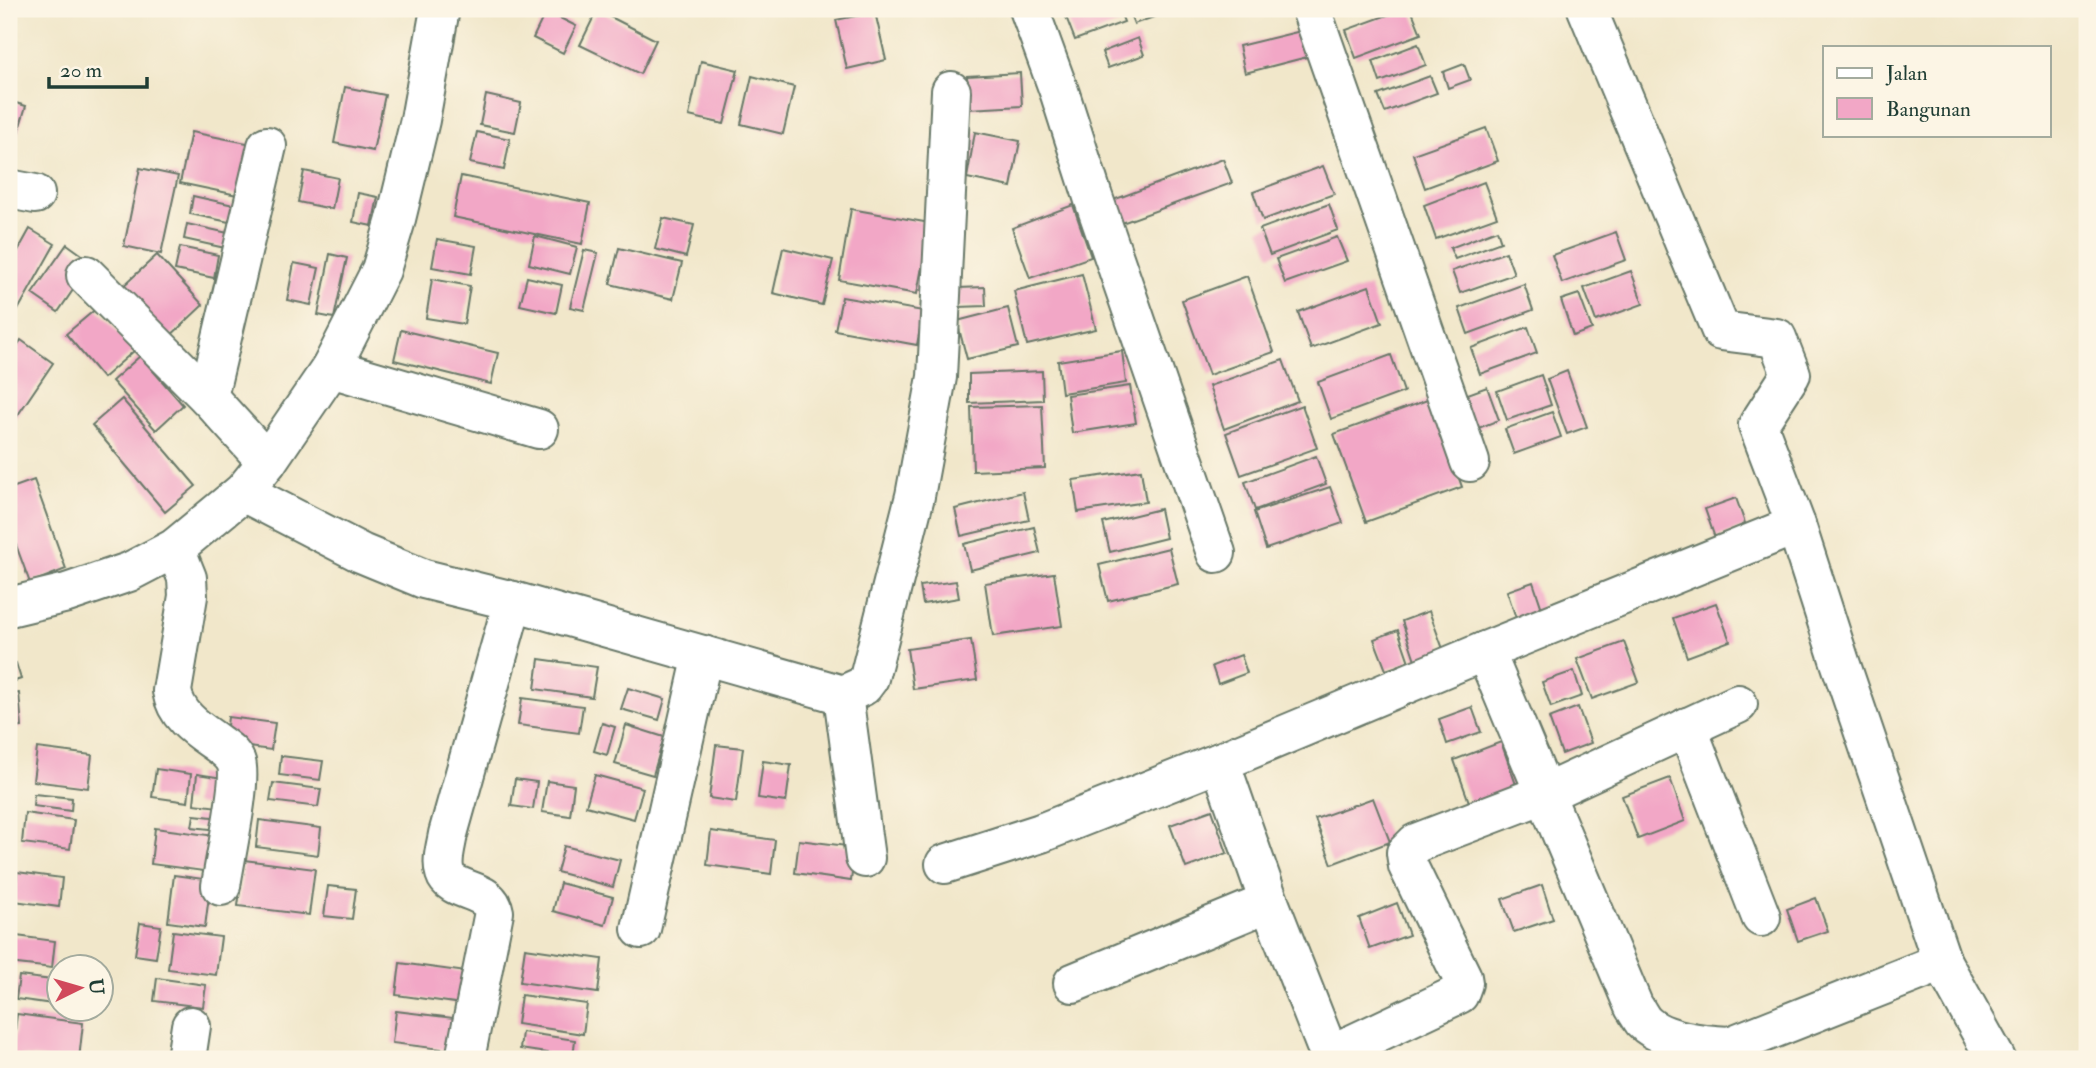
<svg xmlns="http://www.w3.org/2000/svg" width="2096" height="1068" viewBox="0 0 2096 1068" font-family="'IM FELL Double Pica',serif">
	<style>
		.building { fill: #f2a7c6 }
		.lines { fill: none; stroke-linecap: round; stroke-linejoin: round }
		.minor-casing { stroke: #687868; stroke-width: 42 }
		.minor { stroke: #fff; stroke-width: 38 }
	</style>
	<rect width="100%" height="100%" fill="#fcf5e5"/>
	<filter id="ink" filterUnits="userSpaceOnUse"><feTurbulence type="fractalNoise" baseFrequency=".0143" numOctaves="2"/><feDisplacementMap in="SourceGraphic" scale="14" xChannelSelector="R" yChannelSelector="G"/><feConvolveMatrix kernelMatrix="1 2 1 2 8 2 1 2 1" color-interpolation-filters="sRGB"/></filter>
	<filter id="wash" filterUnits="userSpaceOnUse"><feTurbulence type="fractalNoise" baseFrequency=".00686" numOctaves="4" result="noise"/><feDisplacementMap in="SourceGraphic" scale="28" xChannelSelector="R" yChannelSelector="G"/><feGaussianBlur stdDeviation="1.57" result="paint"/><feColorMatrix in="noise" values="0 0 0 0 0 0 0 0 0 0 0 0 0 0 0 0 0 1.4 0 .05"/><feComposite in="paint" operator="in"/></filter>
	<g filter="url(#wash)">
		<rect width="100%" height="100%" fill="#f1e7ca"/>
		<g id="blocks">
			<g class="building">
				<path d="M1063,9H1119L1124,22L1075,40Z"/>
				<path d="M1128,9H1154L1157,16L1134,24Z"/>
				<path d="M1404,9H1411L1421,34L1356,58L1346,30Z"/>
				<path d="M597,10L656,40L640,74L580,45Z"/>
				<path d="M546,11L576,26L563,53L533,38Z"/>
				<path d="M875,12L886,60L847,69L836,20Z"/>
				<path d="M1301,31L1307,57L1245,73L1239,46Z"/>
				<path d="M1138,38L1144,55L1108,68L1102,52Z"/>
				<path d="M1418,44L1426,65L1380,82L1373,61Z"/>
				<path d="M701,61L738,70L724,124L689,116Z"/>
				<path d="M1464,64L1470,80L1448,88L1443,72Z"/>
				<path d="M1020,73L1022,106L969,109L967,76Z"/>
				<path d="M752,76L794,87L783,134L741,124Z"/>
				<path d="M1430,76L1437,93L1385,112L1378,95Z"/>
				<path d="M345,87L385,95L373,151L334,143Z"/>
				<path d="M486,95L521,103L515,132L480,125Z"/>
				<path d="M9,101L26,106L17,136L9,134Z"/>
				<path d="M1486,128L1498,161L1425,188L1413,154Z"/>
				<path d="M191,132L252,144L242,196L180,183Z"/>
				<path d="M477,132L510,139L504,170L470,163Z"/>
				<path d="M975,132L1020,141L1011,187L967,178Z"/>
				<path d="M1223,159L1232,183L1122,223L1113,200Z"/>
				<path d="M1323,166L1334,194L1263,220L1253,192Z"/>
				<path d="M140,168L178,176L161,254L124,246Z"/>
				<path d="M304,171L338,178L332,209L298,202Z"/>
				<path d="M461,176L590,203L582,244L453,217Z"/>
				<path d="M1484,182L1497,217L1436,239L1424,205Z"/>
				<path d="M358,193L378,197L372,226L353,222Z"/>
				<path d="M193,196L238,206L234,223L190,214Z"/>
				<path d="M1329,204L1338,230L1270,255L1260,229Z"/>
				<path d="M1073,205L1091,257L1030,278L1012,228Z"/>
				<path d="M851,209L930,223L917,294L839,280Z"/>
				<path d="M663,218L694,225L686,257L655,249Z"/>
				<path d="M187,224L228,233L225,248L184,239Z"/>
				<path d="M30,229L55,244L9,326V267Z"/>
				<path d="M1497,230L1501,242L1455,259L1450,248Z"/>
				<path d="M1616,232L1626,260L1562,283L1552,255Z"/>
				<path d="M535,236L577,247L570,274L529,264Z"/>
				<path d="M1337,237L1347,261L1285,283L1276,259Z"/>
				<path d="M437,239L476,246L471,274L432,267Z"/>
				<path d="M67,244L92,262L58,312L32,294Z"/>
				<path d="M180,247L218,255L214,278L175,270Z"/>
				<path d="M619,248L682,263L673,299L610,284Z"/>
				<path d="M783,248L833,260L822,305L773,293Z"/>
				<path d="M584,250L598,253L584,310L570,307Z"/>
				<path d="M1506,252L1514,274L1460,293L1452,271Z"/>
				<path d="M330,254L347,258L334,318L318,315Z"/>
				<path d="M157,255L203,305L166,340L120,289Z"/>
				<path d="M294,263L319,268L311,305L287,300Z"/>
				<path d="M1631,271L1643,304L1596,321L1584,288Z"/>
				<path d="M1082,274L1096,329L1027,345L1014,291Z"/>
				<path d="M1247,276L1274,352L1209,375L1182,300Z"/>
				<path d="M527,277L562,285L556,313L520,305Z"/>
				<path d="M432,279L470,286L464,324L426,318Z"/>
				<path d="M1524,284L1533,310L1468,334L1459,308Z"/>
				<path d="M1369,286L1382,323L1311,349L1298,312Z"/>
				<path d="M985,287L986,306L958,307V288Z"/>
				<path d="M1579,294L1592,329L1573,336L1561,300Z"/>
				<path d="M842,297L923,311L917,345L835,330Z"/>
				<path d="M97,308L134,351L103,378L66,334Z"/>
				<path d="M1008,308L1018,347L967,359L957,321Z"/>
				<path d="M1528,327L1537,353L1480,374L1471,348Z"/>
				<path d="M401,330L498,353L491,384L394,360Z"/>
				<path d="M21,340L53,363L9,428V358Z"/>
				<path d="M1122,351L1126,383L1062,393L1058,361Z"/>
				<path d="M1391,355L1404,392L1331,419L1318,382Z"/>
				<path d="M140,356L183,405L156,430L112,381Z"/>
				<path d="M1283,360L1298,401L1224,429L1209,386Z"/>
				<path d="M1042,371L1043,400L969,403V374Z"/>
				<path d="M1567,371L1587,427L1567,434L1547,379Z"/>
				<path d="M1541,375L1551,405L1507,420L1497,391Z"/>
				<path d="M1130,386L1136,423L1072,433L1067,395Z"/>
				<path d="M1487,387L1499,420L1466,433L1454,399Z"/>
				<path d="M122,399L196,486L165,512L92,425Z"/>
				<path d="M1430,399L1462,487L1366,522L1334,434Z"/>
				<path d="M1042,405L1045,468L973,471L971,407Z"/>
				<path d="M1302,405L1317,448L1241,475L1226,433Z"/>
				<path d="M1552,412L1561,437L1514,454L1505,429Z"/>
				<path d="M1316,456L1326,484L1255,510L1245,482Z"/>
				<path d="M1141,470L1146,502L1078,512L1073,480Z"/>
				<path d="M34,480L66,569L30,583L9,526V489Z"/>
				<path d="M1330,487L1343,523L1266,549L1254,512Z"/>
				<path d="M1023,492L1029,520L961,536L955,509Z"/>
				<path d="M1736,498L1746,526L1715,538L1705,509Z"/>
				<path d="M1160,509L1166,538L1110,552L1103,523Z"/>
				<path d="M1034,527L1040,553L970,570L964,544Z"/>
				<path d="M1169,548L1178,584L1108,601L1099,565Z"/>
				<path d="M1054,573L1062,626L993,636L985,583Z"/>
				<path d="M956,581L959,598L923,604L920,586Z"/>
				<path d="M1533,582L1542,609L1516,618L1507,591Z"/>
				<path d="M1716,603L1730,641L1687,657L1673,618Z"/>
				<path d="M1429,611L1443,649L1415,660L1402,621Z"/>
				<path d="M1398,630L1409,662L1386,670L1374,639Z"/>
				<path d="M971,640L977,680L913,689L907,649Z"/>
				<path d="M1624,642L1639,682L1592,699L1577,659Z"/>
				<path d="M1241,655L1247,673L1218,684L1212,666Z"/>
				<path d="M539,659L597,667L592,697L535,689Z"/>
				<path d="M16,663L21,679L9,683V665Z"/>
				<path d="M1574,671L1582,696L1551,707L1542,682Z"/>
				<path d="M628,688L665,699L659,720L621,709Z"/>
				<path d="M19,693L22,727L9,728V694Z"/>
				<path d="M522,698L583,706L579,733L518,725Z"/>
				<path d="M1472,707L1481,732L1447,744L1439,719Z"/>
				<path d="M1578,707L1591,743L1562,754L1549,718Z"/>
				<path d="M228,717L275,723L271,750L225,744Z"/>
				<path d="M602,723L615,727L607,755L594,751Z"/>
				<path d="M626,725L664,737L653,775L615,764Z"/>
				<path d="M1501,742L1521,799L1474,816L1454,760Z"/>
				<path d="M716,745L743,748L736,802L709,798Z"/>
				<path d="M37,748L92,755L88,788L33,781Z"/>
				<path d="M281,756L323,761L320,780L279,775Z"/>
				<path d="M763,761L791,765L786,802L758,798Z"/>
				<path d="M156,769L191,774L188,802L152,797Z"/>
				<path d="M197,774L230,779L226,808L194,804Z"/>
				<path d="M595,775L643,788L634,819L586,806Z"/>
				<path d="M1670,778L1685,821L1638,839L1622,796Z"/>
				<path d="M515,779L537,782L533,809L511,806Z"/>
				<path d="M547,781L574,785L570,816L542,812Z"/>
				<path d="M273,783L321,789L318,807L270,801Z"/>
				<path d="M34,794L72,798L71,811L33,806Z"/>
				<path d="M1373,798L1390,842L1332,864L1315,819Z"/>
				<path d="M1212,810L1227,853L1186,868L1170,825Z"/>
				<path d="M25,813L74,820L70,849L22,843Z"/>
				<path d="M194,815L221,818L219,830L192,827Z"/>
				<path d="M259,820L321,828L318,855L256,847Z"/>
				<path d="M155,828L223,837L218,873L151,864Z"/>
				<path d="M711,831L775,840L771,874L707,865Z"/>
				<path d="M799,840L855,847L851,881L795,873Z"/>
				<path d="M564,846L620,860L613,887L557,872Z"/>
				<path d="M244,860L315,869L309,915L238,906Z"/>
				<path d="M17,872L62,878L59,907L14,901Z"/>
				<path d="M174,875L211,880L205,927L168,922Z"/>
				<path d="M560,883L613,897L605,925L553,911Z"/>
				<path d="M1542,885L1553,919L1514,932L1502,899Z"/>
				<path d="M328,886L356,889L352,919L324,916Z"/>
				<path d="M1816,898L1828,931L1798,941L1787,909Z"/>
				<path d="M1397,903L1409,935L1370,949L1359,918Z"/>
				<path d="M140,923L161,926L156,958L135,955Z"/>
				<path d="M173,931L221,937L216,975L168,969Z"/>
				<path d="M9,935L55,941L52,968L9,963Z"/>
				<path d="M525,948L602,959L598,993L520,982Z"/>
				<path d="M400,963L474,973L470,1005L396,995Z"/>
				<path d="M19,976L60,981V1005L16,999Z"/>
				<path d="M157,978L206,985L203,1007L154,1001Z"/>
				<path d="M521,995L587,1004L583,1034L517,1024Z"/>
				<path d="M396,1011L462,1019L457,1051L392,1043Z"/>
				<path d="M17,1014L83,1023L79,1059H48L12,1055Z"/>
				<path d="M522,1032L575,1040L573,1057L520,1049Z"/>
			</g>
		</g>
	</g>
	<g filter="url(#ink)">
		<use href="#blocks" fill-opacity="0" stroke="#687868" stroke-width="2"/>
		<g class="lines">
			<defs>
				<g id="minor">
					<path d="M1029,9L1060,94L1093,197L1216,553"/>
					<path d="M1311,9L1470,462"/>
					<path d="M1587,9L1721,331L1777,338L1791,374L1758,425L1796,525L1840,662L1942,962L1996,1059"/>
					<path d="M9,189L35,194"/>
					<path d="M86,275L208,397L267,462"/>
					<path d="M331,368L539,429"/>
					<path d="M208,397L267,146"/>
					<path d="M243,492L361,553L424,579L513,601L843,695L863,686L869,678L915,496L937,377L951,91"/>
					<path d="M175,548L187,578L188,596L172,691C176,716 197,729 217,743C224,748 232,753 236,762C243,779 224,863 221,886"/>
					<path d="M9,607L67,593L129,572L175,548L243,492L267,462L331,368L381,270L395,223L420,120L440,9"/>
					<path d="M1485,651L1634,1007C1637,1011 1640,1017 1643,1021C1661,1041 1705,1045 1730,1046L1942,962"/>
					<path d="M843,695L865,858"/>
					<path d="M1687,727L1761,917"/>
					<path d="M1220,762L1269,902L1325,1044C1333,1053 1341,1049 1351,1045L1459,994L1463,983L1462,977L1408,866L1406,853L1416,843L1544,794L1738,704"/>
					<path d="M945,864L1041,833L1220,762L1485,651L1796,525"/>
					<path d="M641,929L703,655"/>
					<path d="M1073,983L1269,902"/>
					<path d="M186,1059L191,1026"/>
					<path d="M465,1059L494,912C490,887 451,893 445,873C441,861 446,846 448,834L513,601"/>
				</g>
			</defs>
			<use href="#minor" class="minor-casing"/>
			<use href="#minor" class="minor"/>
		</g>
	</g>
	<rect width="2096" height="1068" fill="none" stroke="#fcf5e5" stroke-width="35"/>
	<rect x="1823" y="46" width="228" height="91" fill="#fcf5e5" stroke="#a4ab9e" stroke-width="2"/>
	<rect x="1837" y="68" width="35" height="10" fill="#ffffff" stroke="#a4ab9e" stroke-width="2"/>
	<text x="1886" y="80" font-size="21" fill="#1f3d34">Jalan</text>
	<rect x="1837" y="98" width="35" height="21" fill="#f2a7c6" stroke="#a4ab9e" stroke-width="2"/>
	<text x="1886" y="116" font-size="21" fill="#1f3d34">Bangunan</text>
	<g transform="translate(80 988) rotate(85)"><circle r="33" fill="#fcf5e5" stroke="#a4ab9e" stroke-width="2"/>
	<path d="M0-5L12 26L0 18L-12 26Z" fill="#d1495b"/>
	<text y="-10" font-size="19" font-weight="bold" text-anchor="middle" fill="#1f3d34">U</text>
	</g>
	<path d="M49 77v10h98v-10" fill="none" stroke="#1f3d34" stroke-width="3.5"/>
	<text x="60" y="77" font-size="21" fill="#1f3d34" stroke="#fcf5e5" stroke-width="5" paint-order="stroke">20 m</text>
</svg>
